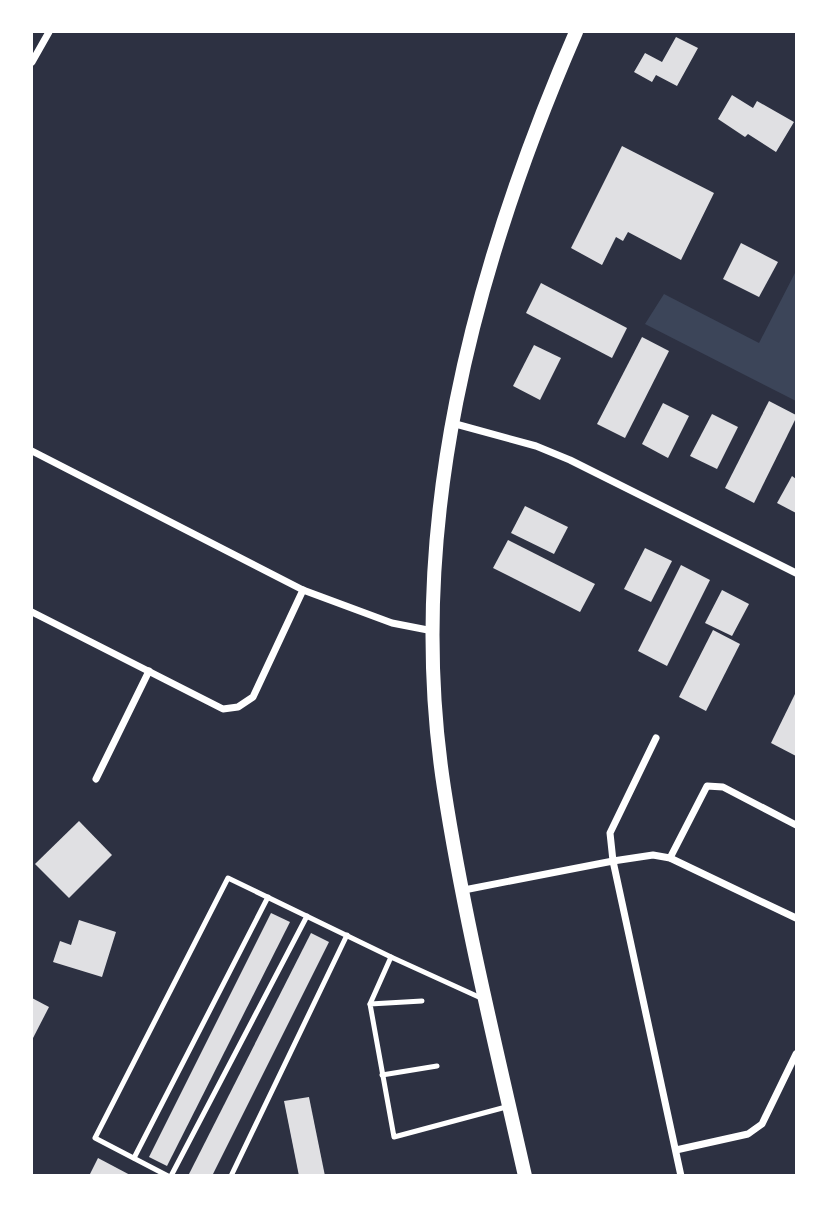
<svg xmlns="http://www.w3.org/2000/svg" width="828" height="1207" viewBox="0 0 828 1207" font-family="'Fira Sans',sans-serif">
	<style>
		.green { fill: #3c4559 }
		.building { fill: #e0e0e3 }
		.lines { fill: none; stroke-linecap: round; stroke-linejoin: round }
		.service { stroke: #fff; stroke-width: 5 }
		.minor { stroke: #fff; stroke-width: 7 }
		.secondary { stroke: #fff; stroke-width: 14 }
	</style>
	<rect width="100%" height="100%" fill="#2d3142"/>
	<path class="green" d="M796,271V401L645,324L664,294L759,343Z"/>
	<g class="building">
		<path d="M676,37L698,48L677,86L656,75L652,82L634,72L645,53L662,62Z"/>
		<path d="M732,95L753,108L757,101L794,122L776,152L748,134L745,137L718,119Z"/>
		<path d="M622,146L714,193L681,260L628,232L623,241L616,237L602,265L571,248Z"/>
		<path d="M741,243L778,262L759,297L723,279Z"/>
		<path d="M541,283L627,328L612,358L526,313Z"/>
		<path d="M642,337L669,351L625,438L597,424Z"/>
		<path d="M534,345L561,358L540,400L513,386Z"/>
		<path d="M769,401L796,415V418L754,503L725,488Z"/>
		<path d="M663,403L689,416L668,458L642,444Z"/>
		<path d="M712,414L738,427L717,469L690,456Z"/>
		<path d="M792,476L796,479V513L777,503Z"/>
		<path d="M525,506L568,527L554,554L511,533Z"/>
		<path d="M508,540L595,584L580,612L493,568Z"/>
		<path d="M645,548L672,561L651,602L624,589Z"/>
		<path d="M681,565L710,580L667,666L638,651Z"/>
		<path d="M722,590L749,604L732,636L705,623Z"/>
		<path d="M713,630L740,644L706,711L679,697Z"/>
		<path d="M796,692V756L771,743Z"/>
		<path d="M79,821L112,855L69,898L35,864Z"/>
		<path d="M271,913L290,922L167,1166L149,1157Z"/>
		<path d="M79,920L116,932L102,977L53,962L60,941L71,945Z"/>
		<path d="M311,933L329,942L212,1176H188Z"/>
		<path d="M32,998L49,1007L32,1040Z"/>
		<path d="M309,1097L325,1176H299L284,1101Z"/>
		<path d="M98,1158L132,1176H89Z"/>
	</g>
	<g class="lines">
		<g class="service">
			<path d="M422,1001L370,1004L394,1137L506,1107"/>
			<path d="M370,1004L391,957L481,998"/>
			<path d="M382,1075L437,1066"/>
			<path d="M134,1158L268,897"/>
			<path d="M168,1176L95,1138L228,878L391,957"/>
			<path d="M171,1176L307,916"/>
			<path d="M231,1176L347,935"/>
		</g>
		<g class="minor">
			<path d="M32,62L49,32"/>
			<path d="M452,423L536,446L570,460L796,573"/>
			<path d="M32,451L303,590L392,623L433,631"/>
			<path d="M32,612L223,709L238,707L253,697L303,590"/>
			<path d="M656,738L610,833L613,861L653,855L670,858L796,918"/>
			<path d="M96,779L149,671"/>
			<path d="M670,858L707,786L723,787L796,825"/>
			<path d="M464,890L613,861L681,1176"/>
			<path d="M676,1150L748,1134L762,1124L796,1054"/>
		</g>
		<path class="secondary" d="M525,1176C496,1047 464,918 444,788C404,528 473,269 576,32"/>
	</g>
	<rect width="828" height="1207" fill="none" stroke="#ffffff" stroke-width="66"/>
</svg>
